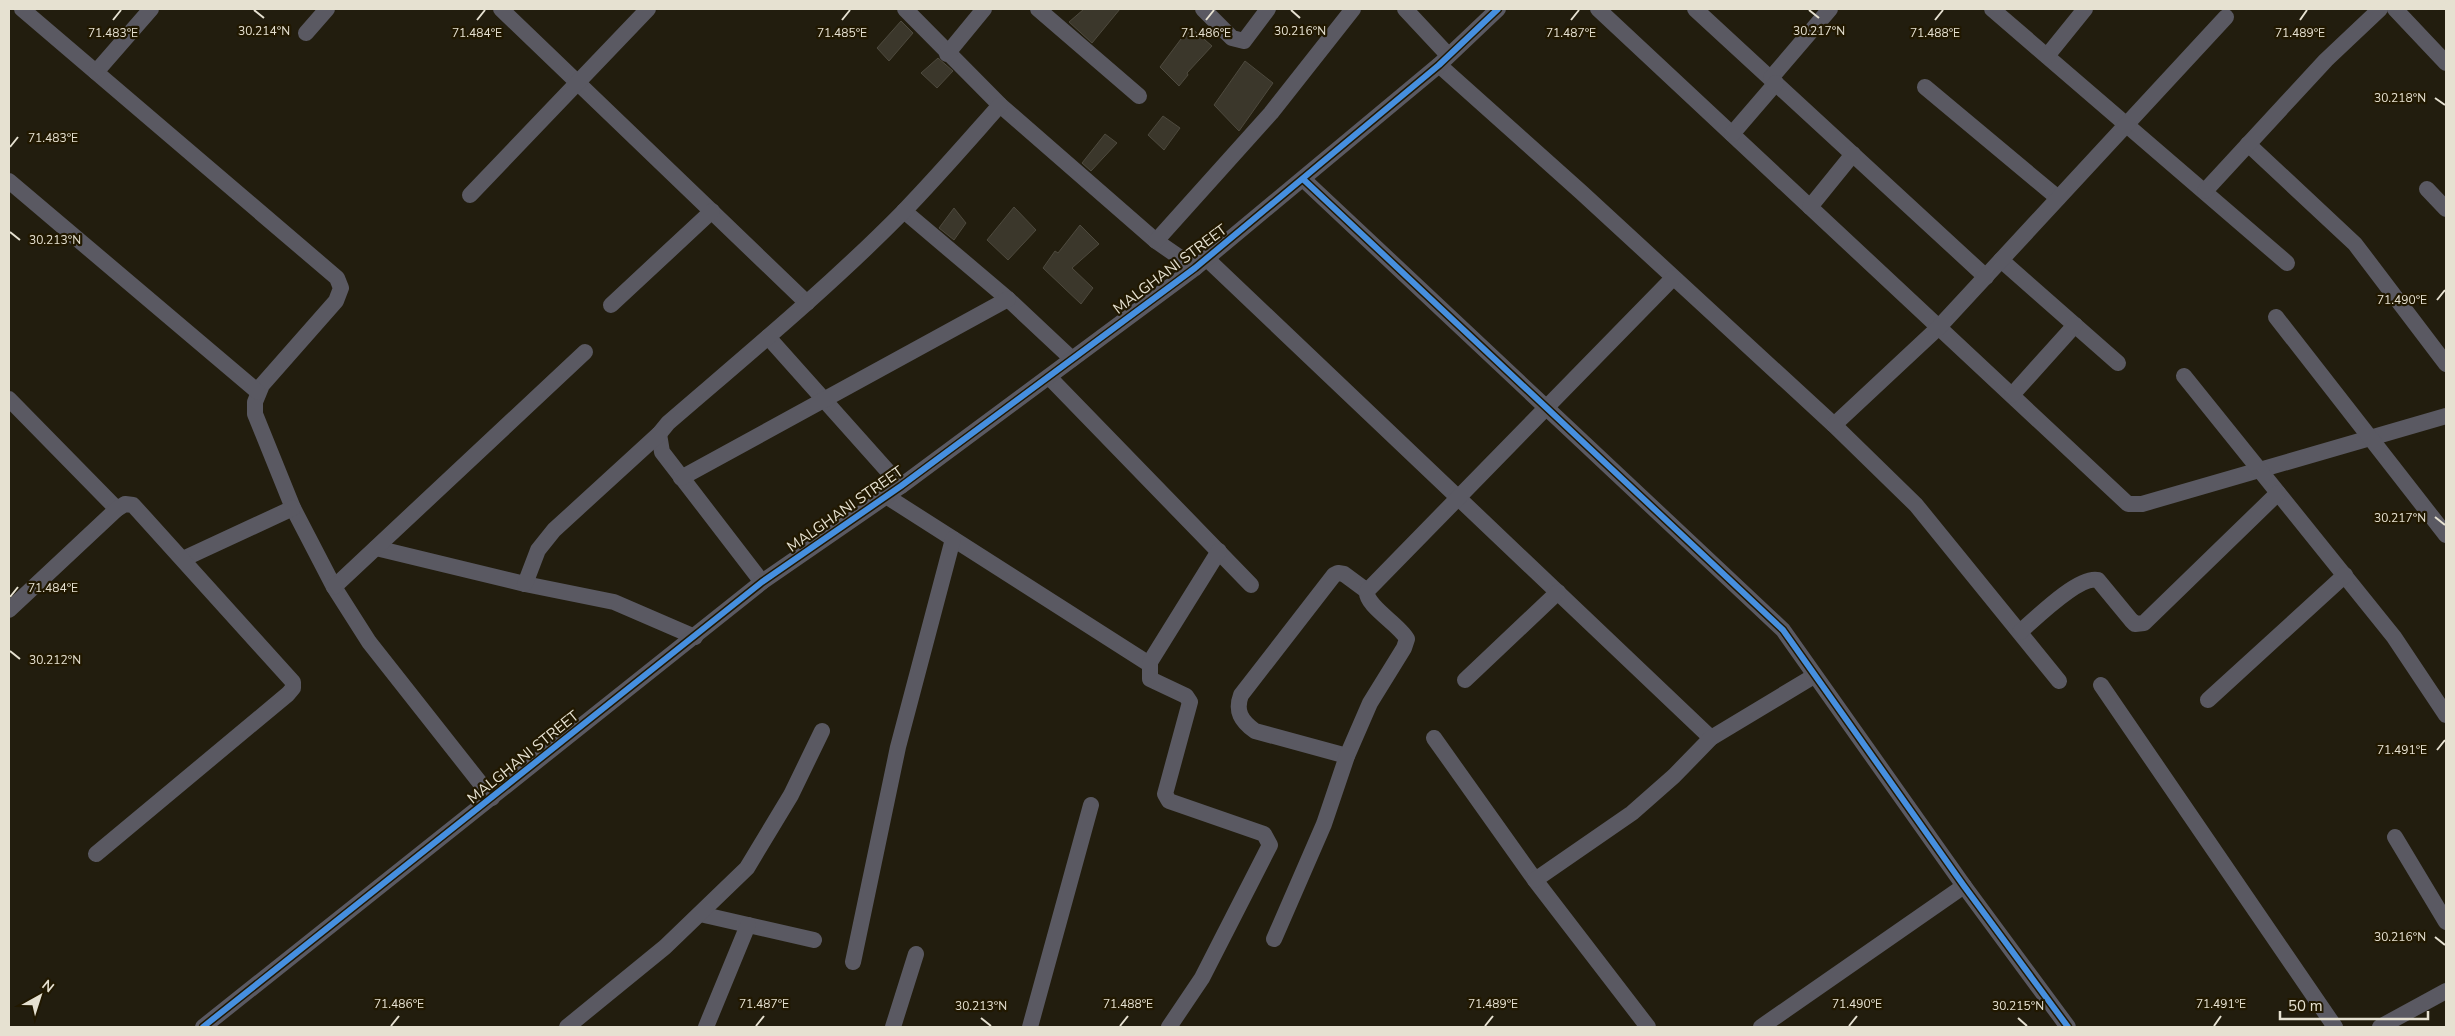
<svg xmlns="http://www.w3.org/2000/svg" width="2455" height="1036" viewBox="0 0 2455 1036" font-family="'Nunito Sans',sans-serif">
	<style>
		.building { fill: #3b372b; stroke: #4e4a3e }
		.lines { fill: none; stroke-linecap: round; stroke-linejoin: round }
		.minor { stroke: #5a5962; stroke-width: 16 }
		.cycleway-casing { stroke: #211800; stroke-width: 9 }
		.cycleway { stroke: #468fdf; stroke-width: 6 }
		.ticks { fill: none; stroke: #e6e1d1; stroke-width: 2 }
		.labels { text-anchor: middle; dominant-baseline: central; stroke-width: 4.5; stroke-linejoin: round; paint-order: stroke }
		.street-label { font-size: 15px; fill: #e6e1d1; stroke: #211800 }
		.ticks-label { font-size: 12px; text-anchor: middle; fill: #e6e1d1; stroke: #211800; stroke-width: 4.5; stroke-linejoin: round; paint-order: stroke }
	</style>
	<rect width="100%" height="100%" fill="#221d0e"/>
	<g class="building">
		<path d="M1084,9H1120L1092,43L1069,22Z"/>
		<path d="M901,21L913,33L889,61L877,48Z"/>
		<path d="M1190,27L1212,46L1187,73L1188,75L1179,86L1160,67Z"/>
		<path d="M938,58L953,71L937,88L921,73Z"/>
		<path d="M1245,61L1273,83L1239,131L1214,105Z"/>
		<path d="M1163,116L1180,128L1164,150L1148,135Z"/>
		<path d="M1105,134L1117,143L1091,171L1082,163Z"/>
		<path d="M1014,207L1036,230L1008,260L987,240Z"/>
		<path d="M954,208L966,223L954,240L939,228Z"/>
		<path d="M1080,225L1099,244L1072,268L1093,288L1081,304L1043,268L1055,251L1058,253Z"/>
	</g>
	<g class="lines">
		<g class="minor">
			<path d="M22,9L337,278L341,288L336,301L262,385L255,402V414L293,508L334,587L369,642L492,798"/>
			<path d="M501,9L807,303"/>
			<path d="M905,9L1000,105L1156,241L1195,268"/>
			<path d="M1038,9L1139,96"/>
			<path d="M1203,9L1232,38L1244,41L1268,9"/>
			<path d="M1405,9L1448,55"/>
			<path d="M1598,9L2128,504H2142L2446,416"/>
			<path d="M1695,9L1986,277"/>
			<path d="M1992,9L2287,263"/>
			<path d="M2395,9L2446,63"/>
			<path d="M306,33L327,9"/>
			<path d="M947,54L984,9"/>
			<path d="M2047,56L2085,9"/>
			<path d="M1439,65L1581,192L1834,425L1916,505L2059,681"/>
			<path d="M96,72L151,9"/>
			<path d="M1771,78L1830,9"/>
			<path d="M1925,87L2058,198"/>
			<path d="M1732,134L1776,83"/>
			<path d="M2248,144L2355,244L2446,364"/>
			<path d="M1303,179L1783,630L1964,886L2068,1027"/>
			<path d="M9,181L258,392"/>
			<path d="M2427,189L2446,209"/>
			<path d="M2205,191L2326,60L2380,9"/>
			<path d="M470,195L648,9"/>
			<path d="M1810,207L1853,154"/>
			<path d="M904,211L1008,299L1072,359"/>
			<path d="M1156,241L1271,113L1353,9"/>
			<path d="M1207,259L1711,738"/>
			<path d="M2001,260L2118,363"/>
			<path d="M611,305L712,211"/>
			<path d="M2276,317L2446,535"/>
			<path d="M768,337L901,486"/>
			<path d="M2184,376L2394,637L2446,715"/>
			<path d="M1049,377L1251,585"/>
			<path d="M2012,395L2075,325"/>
			<path d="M9,399L117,509"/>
			<path d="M1834,425L1939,327L2226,17"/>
			<path d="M659,434L662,452L762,582"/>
			<path d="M681,478L1008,299"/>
			<path d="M886,496L1146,662H1150"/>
			<path d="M376,548L525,584L614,602L695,637"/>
			<path d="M183,559L293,508"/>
			<path d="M525,584L538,550L554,530L659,434L668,423C748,354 829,287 903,212C937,177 968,141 1000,105"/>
			<path d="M334,587L585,352"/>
			<path d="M9,610L117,509L125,504L133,505L293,682V688L288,694L96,854"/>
			<path d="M2020,632C2035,619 2079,575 2098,580L2131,620L2135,624L2144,623L2278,493"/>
			<path d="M1465,680L1558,592"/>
			<path d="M2101,685L2335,1027"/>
			<path d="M2208,700L2345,575"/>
			<path d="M1434,738L1535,880L1648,1027"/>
			<path d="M1347,756L1255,731C1241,721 1235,711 1241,695L1334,575L1338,573L1344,574L1367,591"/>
			<path d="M2395,837L2446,922"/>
			<path d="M1535,880L1632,813L1674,776L1711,738L1814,676"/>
			<path d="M700,914L814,940"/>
			<path d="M1274,939L1324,824L1347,756L1370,703L1404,648L1407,639C1399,624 1365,606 1367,591L1673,278"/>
			<path d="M853,962L898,747L953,539"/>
			<path d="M203,1027L762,582L901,486L1195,268L1439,65L1498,9"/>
			<path d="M567,1027L665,947L747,868L791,795L822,731"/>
			<path d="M706,1027L748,925"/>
			<path d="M893,1027L916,954"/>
			<path d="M1030,1027L1091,805"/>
			<path d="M1169,1027L1202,978L1270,845L1264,834L1169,801L1165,794L1190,702L1186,696L1150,679V662L1219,551"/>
			<path d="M1761,1027L1964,886"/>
			<path d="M2380,1027L2446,991"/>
		</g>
		<defs>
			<g id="cycleway">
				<path d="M1303,179L1783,630L1964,886L2068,1027"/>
				<path d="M203,1027L762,582L901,486L1195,268L1439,65L1498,9"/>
			</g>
		</defs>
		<use href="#cycleway" class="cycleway-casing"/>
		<use href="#cycleway" class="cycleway"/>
	</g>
	<path class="ticks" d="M254,10L264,18M1291,10L1300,18M1809,10L1819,18M113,20L121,10M477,20L485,10M842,20L850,10M1206,20L1214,10M1571,20L1579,10M1935,20L1943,10M2300,20L2307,10M2435,98L2445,105M10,147L18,137M10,232L20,240M2437,300L2445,290M2435,517L2445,525M10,597L18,587M10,651L20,659M2437,750L2445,740M2435,937L2445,945M981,1018L991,1026M2018,1018L2027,1026M391,1026L399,1016M756,1026L764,1016M1120,1026L1128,1016M1485,1026L1493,1016M1849,1026L1857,1016M2214,1026L2221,1016"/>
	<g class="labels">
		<g class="street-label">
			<text transform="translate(1170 269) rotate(-37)">MALGHANI STREET</text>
			<text transform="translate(845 509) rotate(-35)">MALGHANI STREET</text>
			<text transform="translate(523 757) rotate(-39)">MALGHANI STREET</text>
		</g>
	</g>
	<g class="ticks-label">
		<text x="264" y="35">30.214°N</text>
		<text x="1300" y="35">30.216°N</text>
		<text x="1819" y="35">30.217°N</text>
		<text x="113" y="37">71.483°E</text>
		<text x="477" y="37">71.484°E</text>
		<text x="842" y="37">71.485°E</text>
		<text x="1206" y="37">71.486°E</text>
		<text x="1571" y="37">71.487°E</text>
		<text x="1935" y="37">71.488°E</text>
		<text x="2300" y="37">71.489°E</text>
		<text x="2400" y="102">30.218°N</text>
		<text x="53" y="142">71.483°E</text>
		<text x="55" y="244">30.213°N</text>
		<text x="2402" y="304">71.490°E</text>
		<text x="2400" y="522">30.217°N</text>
		<text x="53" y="592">71.484°E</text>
		<text x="55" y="664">30.212°N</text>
		<text x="2402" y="754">71.491°E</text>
		<text x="2400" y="941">30.216°N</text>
		<text x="399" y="1008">71.486°E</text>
		<text x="764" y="1008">71.487°E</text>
		<text x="1128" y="1008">71.488°E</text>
		<text x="1493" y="1008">71.489°E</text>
		<text x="1857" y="1008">71.490°E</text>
		<text x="2221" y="1008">71.491°E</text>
		<text x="981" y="1010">30.213°N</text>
		<text x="2018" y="1010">30.215°N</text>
	</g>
	<rect width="2455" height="1036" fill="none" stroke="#e6e1d1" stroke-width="20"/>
	<g transform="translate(40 996) rotate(39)" stroke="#211800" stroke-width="4" paint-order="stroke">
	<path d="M0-4L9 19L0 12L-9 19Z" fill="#e6e1d1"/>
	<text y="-8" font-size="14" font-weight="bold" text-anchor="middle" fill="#e6e1d1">N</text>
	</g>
	<path d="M2280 1011v8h148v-8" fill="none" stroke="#e6e1d1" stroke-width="2.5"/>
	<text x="2288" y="1011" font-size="15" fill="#e6e1d1" stroke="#211800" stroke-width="4" paint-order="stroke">50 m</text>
</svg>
